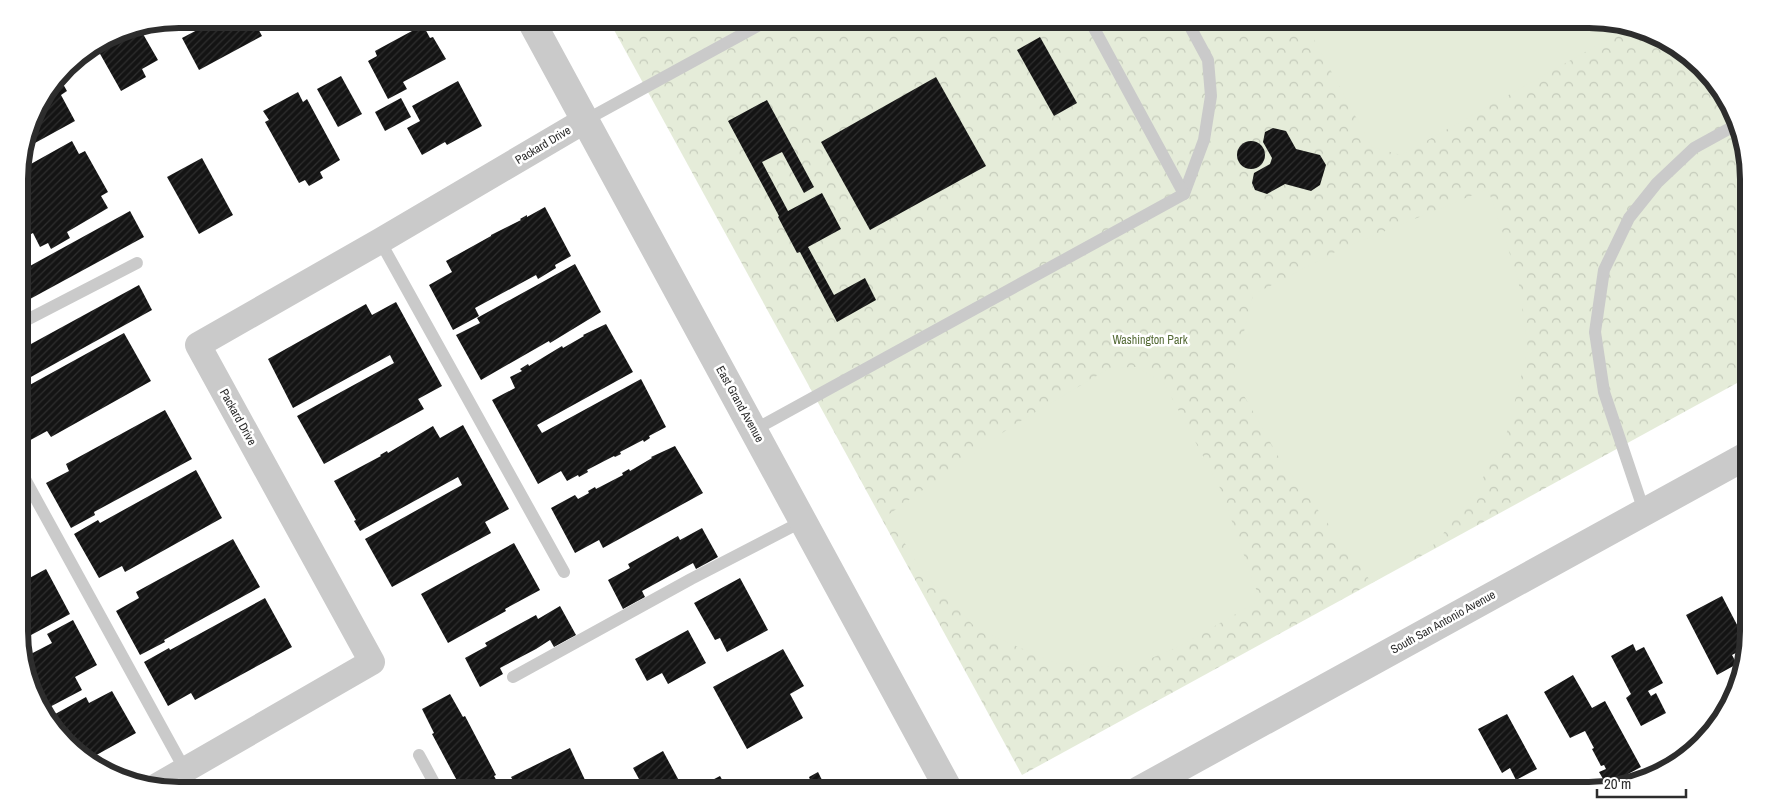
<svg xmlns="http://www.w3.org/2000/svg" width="1767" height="809" viewBox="0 0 1767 809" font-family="'Archivo Narrow',sans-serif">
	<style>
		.forest { fill: url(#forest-crowns) }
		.pitch { fill: #e5ecd9 }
		.building { fill: url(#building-hatch) }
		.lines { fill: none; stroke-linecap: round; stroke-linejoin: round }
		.service { stroke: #cacaca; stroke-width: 12 }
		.minor { stroke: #cacaca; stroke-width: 26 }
		.tertiary { stroke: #cacaca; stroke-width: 28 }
		.labels { text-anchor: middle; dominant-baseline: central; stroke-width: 5; stroke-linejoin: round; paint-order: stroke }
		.street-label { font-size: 12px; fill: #2d2d2d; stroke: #fff }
		.park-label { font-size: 12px; fill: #556b37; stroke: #fff }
		.rim { fill: none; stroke: #2d2d2d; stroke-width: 6 }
	</style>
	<defs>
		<pattern id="forest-crowns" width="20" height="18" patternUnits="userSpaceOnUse" patternTransform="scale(1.25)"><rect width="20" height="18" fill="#e5ecd9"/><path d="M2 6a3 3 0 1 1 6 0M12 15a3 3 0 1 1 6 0" fill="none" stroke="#c5cbbb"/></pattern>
		<pattern id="building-hatch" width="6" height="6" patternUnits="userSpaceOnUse" patternTransform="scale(1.25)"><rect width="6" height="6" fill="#141414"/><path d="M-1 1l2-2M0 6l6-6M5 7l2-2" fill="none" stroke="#2e2e2e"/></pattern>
	</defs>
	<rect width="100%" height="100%" fill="#fff"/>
	<path class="forest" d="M608,19H1589L1650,31L1715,81L1747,158L1748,377L1022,775Z"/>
	<g class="pitch">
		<path d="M1303,19H1589L1630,27L1401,155L1372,147Z"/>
		<path d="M1488,189L1518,278L1528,349L1505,440L1472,496L1436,543L1372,583L1278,456L1233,376L1253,295L1341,249Z"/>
		<path d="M1136,367L1164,383L1220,488L1260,600L1182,645L1128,668L1055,663L977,629L922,572L888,515L1012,426L1110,368Z"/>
	</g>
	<g class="building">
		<path d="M218,19H253L262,36L199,70L182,38Z"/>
		<path d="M423,25L430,38L433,37L446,59L403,82L407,89L388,99L368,61L377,56L375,51Z"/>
		<path d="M139,27L158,60L142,69L146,77L121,91L95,45L118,31Z"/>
		<path d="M1040,37L1077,103L1054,116L1017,50Z"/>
		<path d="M341,76L362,114L338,127L317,89Z"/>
		<path d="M59,77L67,91L61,95L75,121L24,149L35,108Z"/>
		<path d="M936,77L986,166L870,230L821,142Z"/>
		<path d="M458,81L482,126L447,145L445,142L422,155L407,128L420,121L412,106Z"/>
		<path d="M298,92L303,102L307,99L340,160L320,172L323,178L309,186L305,180L299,183L265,122L269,120L263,111Z"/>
		<path d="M401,98L411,117L385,131L375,112Z"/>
		<path d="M767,100L814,187L804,193L782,152L762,162L788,211L822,193L841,229L808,247L834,295L865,278L876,300L837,322L800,252L797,253L778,217L779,216L728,121Z"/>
		<path d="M1273,128L1286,131L1296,149L1320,155L1326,165L1320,185L1311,191L1285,184L1267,194L1255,190L1252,183L1254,173L1270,164L1272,158L1263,142L1265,132Z"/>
		<circle cx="1251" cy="155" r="14"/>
		<path d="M72,141L79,154L85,151L108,192L101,196L108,208L67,232L70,238L51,249L48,243L40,247L33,233L23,238L31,252L25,255L28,261L19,266V168L21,162L26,159L29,165Z"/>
		<path d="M202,158L233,215L199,234L167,177Z"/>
		<path d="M545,207L571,256L555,265L556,268L538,279L536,275L475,308L479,316L453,330L429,285L452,272L446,261L491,236V235L521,220L520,219L527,215V217Z"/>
		<path d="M130,211L144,237L19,305V272Z"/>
		<path d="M575,264L601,312L550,343L549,341L481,380L456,335L480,323L477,318Z"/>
		<path d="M139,285L152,310L20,383V350Z"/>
		<path d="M396,302L442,386L418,399L424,409L324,464L297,416L394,363L390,355L293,408L268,359L366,304L372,315Z"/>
		<path d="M606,324L633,372L537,425L542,433L641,379L666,427L649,436L650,438L644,442L643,440L620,452L621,454L615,457L614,456L587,470L588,472L579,477L578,475L567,481L561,471L538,484L492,400L515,388L510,377L522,371L520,369L528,364L529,366L562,346L563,348L584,336L583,335Z"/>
		<path d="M124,333L151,381L51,437L47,431L25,443L20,434V388L24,385L26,387Z"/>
		<path d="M165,410L192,459L94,512L95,515L71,528L46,483L69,471L66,464Z"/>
		<path d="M463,425L509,509L485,522L491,533L392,587L365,539L462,485L458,477L360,531L354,521L356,520L334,481L381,456L380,455L387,451L388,453L433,426L440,438Z"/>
		<path d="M675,446L703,493L603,548L599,540L575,553L551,508L575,495L578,499L589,493L588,491L595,487L596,489L623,475L622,473L629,469L630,471L652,458L651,457Z"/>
		<path d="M196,470L222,518L125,572L122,566L99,578L74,534L98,520L100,523Z"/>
		<path d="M702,528L718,557L696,569L693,563L642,591L645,597L623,609L608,580L630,568L628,564L678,536L680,540Z"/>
		<path d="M233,539L260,587L164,640L165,642L140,655L116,611L139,598L136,592Z"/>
		<path d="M20,543L28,558L20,563Z"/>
		<path d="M514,543L540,590L505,609L506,611L448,643L421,594Z"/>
		<path d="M46,569L70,614L20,641V579L22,582Z"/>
		<path d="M740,578L768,630L727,652L720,638L715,640L694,603Z"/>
		<path d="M1722,596L1746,642L1745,648L1732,655L1737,664L1717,675L1686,615Z"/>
		<path d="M265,598L292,647L195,700L191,693L168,706L144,662L169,648L170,650Z"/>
		<path d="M560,606L576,635L554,647L550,640L536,649L500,668L503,674L480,687L465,658L487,646L485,643L536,615L538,619Z"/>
		<path d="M73,620L97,665L75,677L82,690L44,710L23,658L52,643L47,634Z"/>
		<path d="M688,630L706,663L668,684L662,673L647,681L635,659Z"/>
		<path d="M1633,644L1636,651L1644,647L1663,683L1648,691L1651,696L1656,693L1666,713L1641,726L1626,698L1631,694L1611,656Z"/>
		<path d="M783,649L804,686L790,694L803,718L747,749L713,687Z"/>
		<path d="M1573,675L1592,708L1605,701L1641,767L1615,781L1614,780L1606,784L1599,772L1606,769L1604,765L1601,766L1592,749L1594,748L1585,731L1570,738L1544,692Z"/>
		<path d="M112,691L136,733L91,758L52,728L48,718L86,697L89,703Z"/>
		<path d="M450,694L463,717L465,716L496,775L494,776L502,790H462L432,734L434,733L422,709Z"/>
		<path d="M1507,714L1537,769L1516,780L1510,768L1502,773L1478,729Z"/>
		<path d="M570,748L585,780L564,790H518L511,777Z"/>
		<path d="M663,751L684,790H645L633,768Z"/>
		<path d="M818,772L827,790H784L801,781L804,786L811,782L809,777Z"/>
		<path d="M720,776L728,790H693Z"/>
		<path d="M1549,780L1554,790H1530Z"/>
		<path d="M310,782L315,790H295Z"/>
	</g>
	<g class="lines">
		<g class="service">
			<path d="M584,121L770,19"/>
			<path d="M1184,194L1204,140L1211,96L1208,60L1186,19"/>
			<path d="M380,241L564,572"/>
			<path d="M19,324L137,263"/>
			<path d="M754,430L1184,194L1089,19"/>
			<path d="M20,470L185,770"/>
			<path d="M1644,511L1604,392L1595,332L1604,270L1629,218L1657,183L1694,148L1734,126"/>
			<path d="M513,677L691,579L803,521"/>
			<path d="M419,755L438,790"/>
		</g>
		<path class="minor" d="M157,786L372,662L198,345L380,241L584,121"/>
		<g class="tertiary">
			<path d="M530,19L949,790"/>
			<path d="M1139,790L1748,455"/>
		</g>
	</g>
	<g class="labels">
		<g class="street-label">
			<text transform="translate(543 145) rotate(-31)">Packard Drive</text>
			<text transform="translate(740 404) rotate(61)">East Grand Avenue</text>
			<text transform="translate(238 417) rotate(61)">Packard Drive</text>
			<text transform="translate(1443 622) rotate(-29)">South San Antonio Avenue</text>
		</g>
		<g class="park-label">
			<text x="1150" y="340">Washington Park</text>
		</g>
	</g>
	<path d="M0 0H1767V809H0ZM179 28H1589A151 151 0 0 1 1740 179V631A151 151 0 0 1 1589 782H179A151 151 0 0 1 28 631V179A151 151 0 0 1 179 28Z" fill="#fff" fill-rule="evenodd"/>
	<path class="rim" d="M179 28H1589A151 151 0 0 1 1740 179V631A151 151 0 0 1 1589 782H179A151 151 0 0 1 28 631V179A151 151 0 0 1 179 28Z"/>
	<path d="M1597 789v8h89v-8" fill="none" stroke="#2d2d2d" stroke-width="2.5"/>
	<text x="1604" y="789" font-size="15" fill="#2d2d2d" stroke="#ffffff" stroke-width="4" paint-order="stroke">20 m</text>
</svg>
